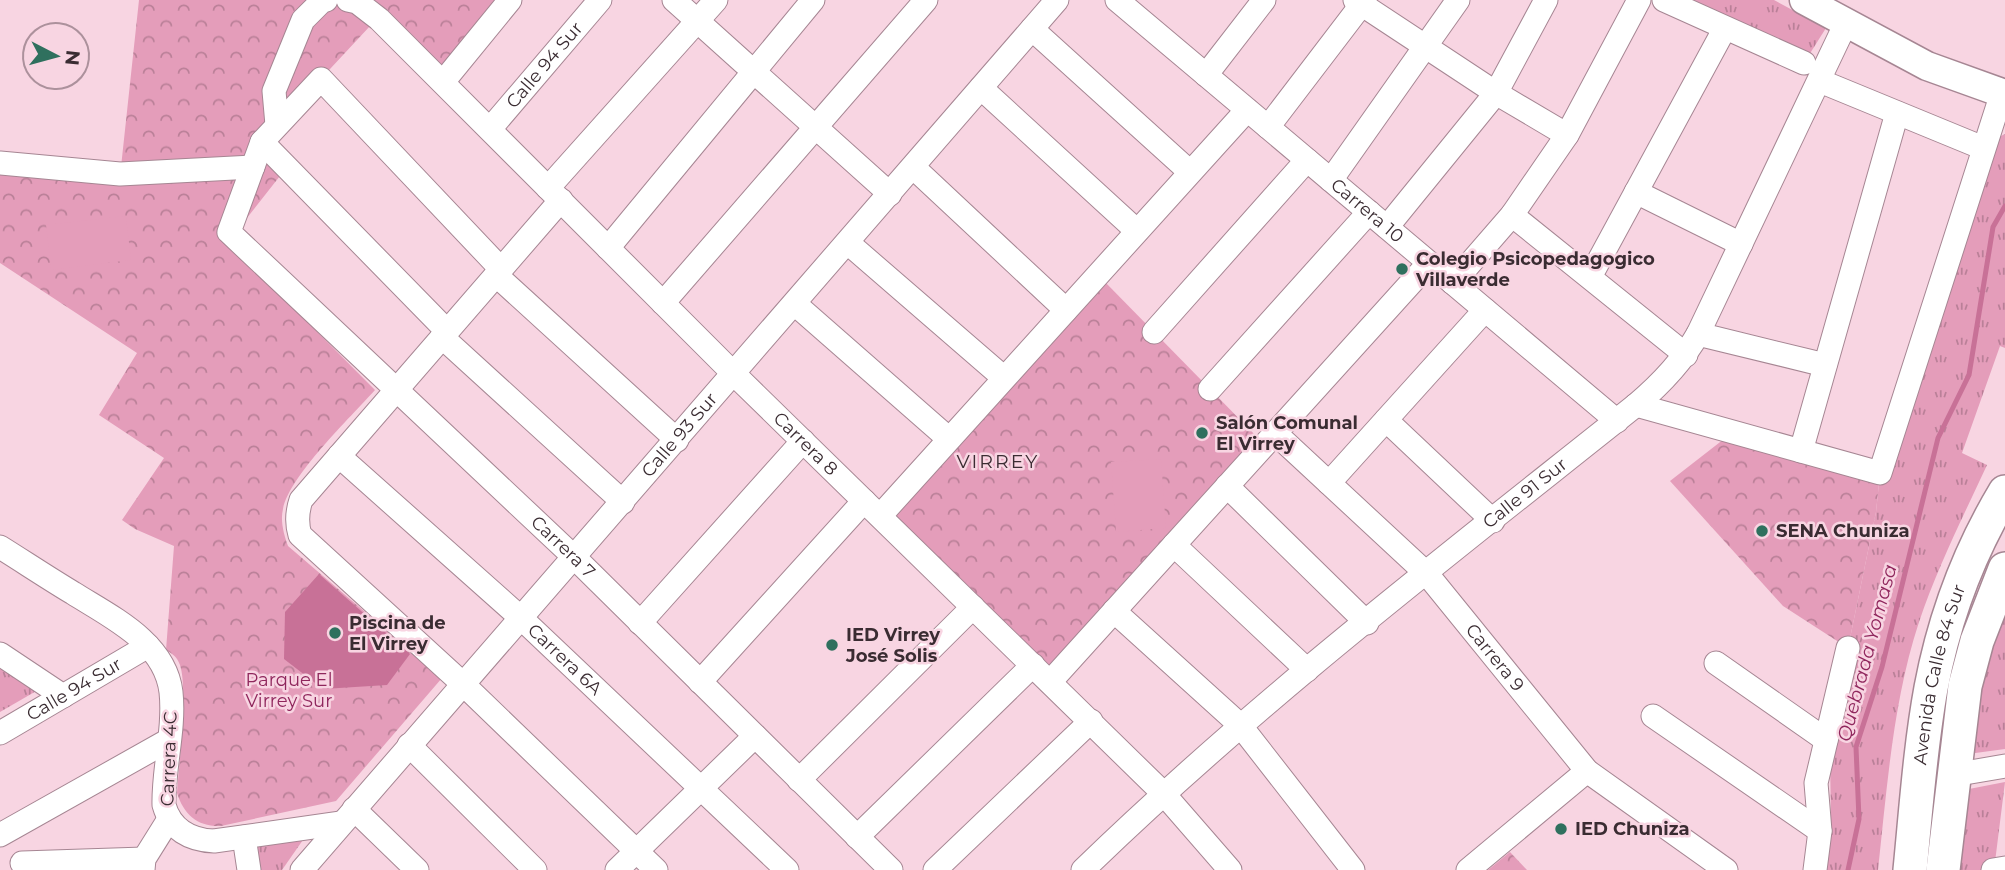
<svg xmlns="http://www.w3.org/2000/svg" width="2005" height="870" viewBox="0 0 2005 870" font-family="Montserrat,sans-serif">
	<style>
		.grass { fill: url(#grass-tufts) }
		.park { fill: url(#park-crowns) }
		.pitch { fill: #e49dba }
		.water { fill: #c87197 }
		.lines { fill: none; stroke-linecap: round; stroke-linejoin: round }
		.stream { stroke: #c87197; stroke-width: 5 }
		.minor-casing { stroke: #a68693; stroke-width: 25 }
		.major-casing { stroke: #a68693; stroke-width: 31 }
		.highway-casing { stroke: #a68693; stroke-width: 36 }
		.minor { stroke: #fff; stroke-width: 23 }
		.major { stroke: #fff; stroke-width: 28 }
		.highway { stroke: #fff; stroke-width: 33 }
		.poi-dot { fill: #2f705e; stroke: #f8d5e2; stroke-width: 2.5 }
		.labels { text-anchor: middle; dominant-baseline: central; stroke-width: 5; stroke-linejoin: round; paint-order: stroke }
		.street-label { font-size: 18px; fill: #3a2c32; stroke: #f8d5e2 }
		.poi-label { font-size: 18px; font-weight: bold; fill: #3a2c32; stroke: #f8d5e2; text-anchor: start }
		.park-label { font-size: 18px; fill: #8f265c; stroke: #f8d5e2 }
		.neighbourhood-label { font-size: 19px; letter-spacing: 2px; fill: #3a2c32; stroke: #f8d5e2 }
		.water-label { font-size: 19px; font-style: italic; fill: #90275d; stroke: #f8d5e2 }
	</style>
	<defs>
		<pattern id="grass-tufts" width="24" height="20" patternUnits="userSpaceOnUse" patternTransform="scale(1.75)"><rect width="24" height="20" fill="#e49dba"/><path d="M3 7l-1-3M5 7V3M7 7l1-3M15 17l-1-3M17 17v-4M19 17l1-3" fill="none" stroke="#ba8098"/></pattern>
		<pattern id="park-crowns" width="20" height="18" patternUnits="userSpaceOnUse" patternTransform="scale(1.75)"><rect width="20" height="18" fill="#e49dba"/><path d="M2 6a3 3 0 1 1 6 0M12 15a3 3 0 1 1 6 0" fill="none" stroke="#ba8098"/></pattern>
	</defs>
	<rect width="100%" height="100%" fill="#f8d5e2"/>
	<g class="grass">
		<path d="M1684,0H1774L1826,28L1809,55Z"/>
		<path d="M2005,134V348L2000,346L1962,453L1987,465C1963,517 1937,568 1919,622C1893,701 1887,788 1878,870H1826L1831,819L1830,761L1848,648L1876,512L1880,473L1999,137Z"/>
		<path d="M2005,602V749L1968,754L1977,699Z"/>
		<path d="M0,664L38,690L0,712Z"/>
		<path d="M2005,782L1994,870H1960L1969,789Z"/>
		<path d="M305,837L282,870H255L252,845Z"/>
	</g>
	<g class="park">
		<path d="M139,0H503L444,70L384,11L263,141L287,167L228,242L375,390C350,418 290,475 283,509C280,521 284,535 288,546L442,678L336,801L221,826C198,827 184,815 177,793C179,765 188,689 180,665C177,657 173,654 166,650L174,546L135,529L122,520L164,458L99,415L137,353L0,263V156L121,167Z"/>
		<path d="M1105,282L1259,439L1050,668L893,514Z"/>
		<path d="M1733,432L1880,473L1876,512L1848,648L1783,606L1670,481Z"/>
		<path d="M1510,852L1527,870H1488Z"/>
	</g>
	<g class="pitch">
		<path d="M126,216L131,260L51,270L46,225Z"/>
		<path d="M1161,459L1166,528L1116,532L1111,462Z"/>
	</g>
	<path class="water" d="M319,574L410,654L387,685L323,689L284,659L285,612Z"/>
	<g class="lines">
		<path class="stream" d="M1848,870L1859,819L1856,747L1882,667L1938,438L1969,375L1993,227L2005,206"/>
		<defs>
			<g id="minor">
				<path id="s1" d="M348,0L357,2L379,19L734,374L1163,793L1230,870"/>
				<path d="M674,0L890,194"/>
				<path id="s2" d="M1117,0L1617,421"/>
				<path d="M1355,0L1496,93L1567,135"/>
				<path d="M1664,0L1804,63"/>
				<path d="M1032,29L1190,172"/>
				<path d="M1206,75L1264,0"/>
				<path d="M1820,81L1983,148"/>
				<path d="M443,82L510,0"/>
				<path d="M981,88L1137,231"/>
				<path d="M277,125L274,91L303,20L322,1L326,0"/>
				<path d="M1268,127L1365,0"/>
				<path id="s3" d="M490,129L600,0"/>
				<path d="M262,142L447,331"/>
				<path d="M0,163L120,174L253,167"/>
				<path d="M913,167L1066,310"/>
				<path d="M1331,180L1458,0"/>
				<path d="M548,188L716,0"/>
				<path d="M1636,192L1741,244"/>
				<path d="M561,200L301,500C297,512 296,522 300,535L463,684L656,870"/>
				<path d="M1512,215L1686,355"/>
				<path d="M1387,227L1496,93L1546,0"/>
				<path d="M848,243L1004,378"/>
				<path d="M608,248L813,0"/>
				<path id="s4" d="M501,269L321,79L262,142L229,232L574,557L891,870"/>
				<path d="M496,275L677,440"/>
				<path d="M1590,277L1725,28"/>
				<path d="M1453,283L1512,215L1567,135L1639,0"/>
				<path d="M663,303L926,0"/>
				<path d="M795,304L949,439"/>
				<path d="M1154,332L1307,160"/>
				<path d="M1698,334L1825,365"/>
				<path d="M442,337L623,502"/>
				<path d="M1210,389L1369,212"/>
				<path d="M1636,405L1880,473L2002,93"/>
				<path d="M1386,420L1493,521"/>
				<path id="s5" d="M1275,433L1427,574L1587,771L1726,870"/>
				<path d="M1801,451L1897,113"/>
				<path id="s6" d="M339,456L521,618L787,870"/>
				<path d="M1329,483L1485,310"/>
				<path d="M1227,486L1367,623"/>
				<path d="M880,516L1247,110"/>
				<path d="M1174,545L1307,670"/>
				<path d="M0,547C24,562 48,578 73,593C111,617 165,642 171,692C175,730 163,768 164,805C171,830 190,840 214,841L341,823"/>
				<path d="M1114,611L1240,725L1353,870"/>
				<path d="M640,623L803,441"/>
				<path d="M0,654L63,696"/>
				<path d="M1716,663L1826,740"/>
				<path d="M700,682L864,501"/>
				<path d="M1050,682L1429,263"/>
				<path d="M1653,716L1820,831"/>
				<path id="s7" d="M0,733L148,646"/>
				<path d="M409,745L535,870"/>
				<path d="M1953,775L2005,766"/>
				<path d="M799,780L973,607"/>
				<path d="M354,809L417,870"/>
				<path d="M0,835L169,740"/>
				<path d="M244,837L249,870"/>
				<path d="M857,837L1033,665"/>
				<path d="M22,863L144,859"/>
				<path d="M143,870L144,859L169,819"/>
				<path id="s8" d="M302,870L1057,0"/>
				<path d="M617,870L755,736"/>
				<path d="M935,870L1091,721"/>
				<path id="s9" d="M1083,870C1256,702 1448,555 1636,405C1661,384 1682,362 1698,334L1846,23"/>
				<path d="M1468,870L1587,771"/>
				<path d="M1815,870L1820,831L1816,783L1848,648"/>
				<path d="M1993,870L2005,868"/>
			</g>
			<path id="major" d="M1804,0L1927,66L2005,94"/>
			<g id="highway">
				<path id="s10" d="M1910,870C1916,810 1920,748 1931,688C1944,619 1969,552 2005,492"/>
				<path d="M1943,870L1965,686L1977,641L2005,569"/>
			</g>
		</defs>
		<use href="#minor" class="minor-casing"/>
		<use href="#major" class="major-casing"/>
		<use href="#highway" class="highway-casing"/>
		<use href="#minor" class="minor"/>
		<use href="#major" class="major"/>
		<use href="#highway" class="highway"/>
	</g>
	<g class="poi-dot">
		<circle cx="1402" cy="269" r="7"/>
		<circle cx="1202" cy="433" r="7"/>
		<circle cx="1762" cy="531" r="7"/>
		<circle cx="335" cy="633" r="7"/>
		<circle cx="832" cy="645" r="7"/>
		<circle cx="1561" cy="829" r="7"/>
	</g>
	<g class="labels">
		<g class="street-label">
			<text stroke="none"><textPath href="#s3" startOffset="84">Calle 94 Sur</textPath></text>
			<text stroke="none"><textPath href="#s2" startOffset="327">Carrera 10</textPath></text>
			<text stroke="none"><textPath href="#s8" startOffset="576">Calle 93 Sur</textPath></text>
			<text stroke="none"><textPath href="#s1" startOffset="639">Carrera 8</textPath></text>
			<text stroke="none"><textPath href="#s9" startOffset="581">Calle 91 Sur</textPath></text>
			<text stroke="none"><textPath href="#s4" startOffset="903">Carrera 7</textPath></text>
			<text stroke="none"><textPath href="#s5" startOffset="315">Carrera 9</textPath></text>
			<text stroke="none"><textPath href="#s6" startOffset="304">Carrera 6A</textPath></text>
			<text stroke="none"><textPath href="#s10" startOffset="198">Avenida Calle 84 Sur</textPath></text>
			<text stroke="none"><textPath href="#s7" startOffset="86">Calle 94 Sur</textPath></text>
			<text transform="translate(169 759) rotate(-88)">Carrera 4C</text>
		</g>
		<g class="poi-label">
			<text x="1416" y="259">Colegio Psicopedagogico<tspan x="1416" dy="21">Villaverde</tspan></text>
			<text x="1216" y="423">Salón Comunal<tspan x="1216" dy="21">El Virrey</tspan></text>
			<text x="1776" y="531">SENA Chuniza</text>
			<text x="349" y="623">Piscina de<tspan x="349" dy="21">El Virrey</tspan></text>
			<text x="846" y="635">IED Virrey<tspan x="846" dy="21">José Solis</tspan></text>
			<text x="1575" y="829">IED Chuniza</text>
		</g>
		<g class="park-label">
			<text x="289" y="680">Parque El<tspan x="289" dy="21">Virrey Sur</tspan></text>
		</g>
		<g class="neighbourhood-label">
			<text x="998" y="461">VIRREY</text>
		</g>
		<g class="water-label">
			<text transform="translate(1867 653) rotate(-75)">Quebrada Yomasa</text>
		</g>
	</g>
	<g transform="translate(56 56) rotate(96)"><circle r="33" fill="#f8d5e2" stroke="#ac919c" stroke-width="2"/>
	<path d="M0-5L12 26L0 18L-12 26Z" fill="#2f705e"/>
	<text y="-10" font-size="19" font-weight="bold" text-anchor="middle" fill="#3a2c32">N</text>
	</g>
</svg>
